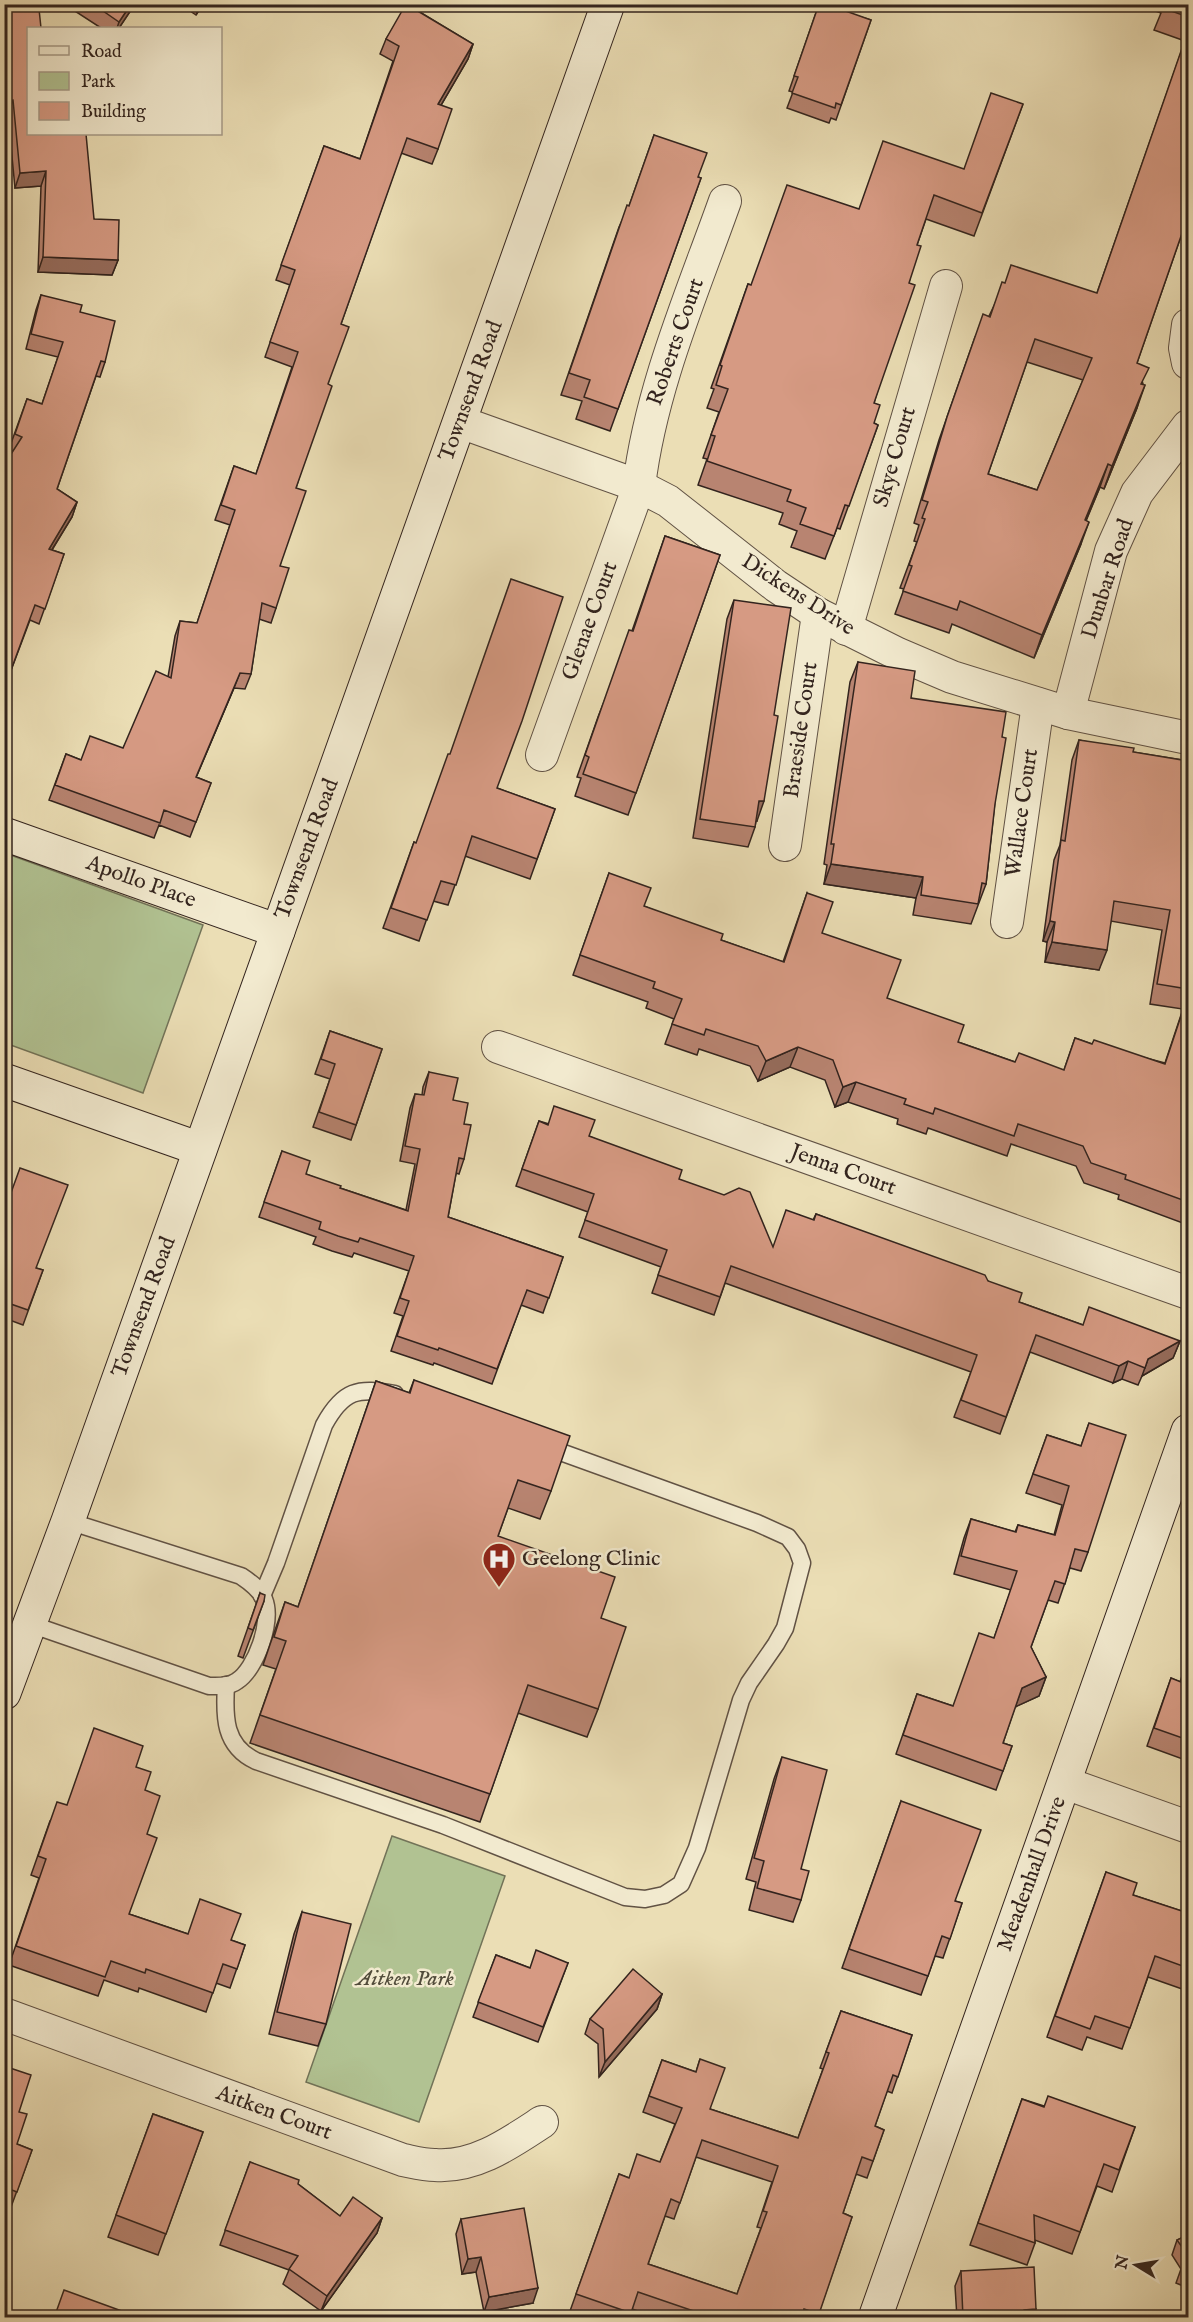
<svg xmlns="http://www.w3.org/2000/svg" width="1193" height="2322" viewBox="0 0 1193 2322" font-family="'IM FELL English',serif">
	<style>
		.green { fill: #b1c292; stroke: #727358; stroke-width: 1.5 }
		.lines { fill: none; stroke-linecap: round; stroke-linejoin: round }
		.lane-casing { stroke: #615244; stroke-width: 19 }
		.street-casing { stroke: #615244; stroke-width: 34 }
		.secondary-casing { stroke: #33241e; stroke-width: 35 }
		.lane { stroke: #f2eacf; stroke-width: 16 }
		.street { stroke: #f2eacf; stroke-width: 32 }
		.secondary { stroke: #f2eacf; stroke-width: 33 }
		.wall { fill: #b88471; stroke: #33241e; stroke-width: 1.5; fill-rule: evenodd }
		.shaded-wall { fill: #966c5c; stroke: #33241e; stroke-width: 1.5 }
		.building { fill: #d69a83; stroke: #33241e; stroke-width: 1.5; fill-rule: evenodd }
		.labels { text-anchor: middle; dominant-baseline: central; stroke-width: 5; stroke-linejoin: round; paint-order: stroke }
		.street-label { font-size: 22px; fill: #33241e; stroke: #f2eacf }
		.poi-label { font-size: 22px; fill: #33241e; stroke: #f2eacf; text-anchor: start }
		.park-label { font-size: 22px; font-style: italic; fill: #524c3b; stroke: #f2eacf }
	</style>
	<rect width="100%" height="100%" fill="#ebdeb5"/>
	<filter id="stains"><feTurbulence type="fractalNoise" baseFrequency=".00333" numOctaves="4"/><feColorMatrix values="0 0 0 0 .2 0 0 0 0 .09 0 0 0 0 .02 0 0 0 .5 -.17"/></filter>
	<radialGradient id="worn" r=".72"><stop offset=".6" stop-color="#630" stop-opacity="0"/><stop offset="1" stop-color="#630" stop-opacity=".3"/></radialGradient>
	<g class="green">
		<path d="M5,853L203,925L143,1093L5,1043Z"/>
		<path d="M392,1836L505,1876L419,2122L306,2082Z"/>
	</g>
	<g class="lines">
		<defs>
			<g id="lane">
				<path d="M262,1596L276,1563L324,1425C343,1390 358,1387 395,1394"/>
				<path d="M30,1624L209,1686C219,1686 229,1687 237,1681C256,1669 273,1621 264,1599C260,1589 250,1582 241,1576L68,1521"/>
				<path d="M226,1685C224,1717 224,1746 256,1761L443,1825L625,1897L645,1899L664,1895L681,1884L697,1848L741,1700L749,1683L776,1644L785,1628L802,1563L797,1549L788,1537L757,1523L544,1446"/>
			</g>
			<g id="street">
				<path d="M1188,325L1185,348L1188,363"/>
				<path d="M460,422L639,486L668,501L776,586L818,614L898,654L952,677L1068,713L1188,738"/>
				<path d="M846,629L946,286"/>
				<path d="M1068,713L1111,551L1137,493L1188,426"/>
				<path d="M542,755L639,486C651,387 692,294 725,201"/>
				<path d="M785,845L818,614"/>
				<path d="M1007,922L1038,704"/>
				<path d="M498,1047L1188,1293"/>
				<path d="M1065,1783L1188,1827"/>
				<path d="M4,2014L403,2160C413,2162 424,2165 435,2165C475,2168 510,2143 542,2122"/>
			</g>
			<g id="secondary">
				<path d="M4,834L278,931"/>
				<path d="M4,1080L200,1149"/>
				<path d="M4,1693L68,1521L608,4"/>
				<path d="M875,2318L1188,1431"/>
			</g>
		</defs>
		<use href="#lane" class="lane-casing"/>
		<use href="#street" class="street-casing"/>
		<use href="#secondary" class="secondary-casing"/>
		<use href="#lane" class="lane"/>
		<use href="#street" class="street"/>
		<use href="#secondary" class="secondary"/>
	</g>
	<g class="wall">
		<path d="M64,4H135L119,28H101Z"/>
		<path d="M180,4H203L196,15Z"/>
		<path d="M409,4H439L413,8L473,44L468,59L441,105L438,149L432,164L401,153L341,324L328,384L296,488L280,566L276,608L271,623L259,619L251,674L245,689L234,688L196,777L211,783L190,837L159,825L154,838L49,800L66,754L81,760L123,748L168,677L175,636L180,621L197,623L230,525L215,520L234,466L256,474L292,367L265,357L290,285L276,280L324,146L360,159L393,61L380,54L386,39Z"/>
		<path d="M819,4L871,20L836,120L831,118L829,123L787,108L793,92L789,91Z"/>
		<path d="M1137,4H1188V216L1137,363L1143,384L1137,408L1104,489L1100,487L1086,520L1081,544L1034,658L952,624L949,633L895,614L904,589L900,588L917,542L914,541L919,525L914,523L939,440L975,337L989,316L1005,283L1097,293L1185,41L1154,30L1161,13ZM1027,362L1083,380L1037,490L988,474Z"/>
		<path d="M4,12L28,134L94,219L118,260L112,275L38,272L41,186L15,188L8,115H4Z"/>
		<path d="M1023,104L974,236L926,219L917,245L909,283L874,403V423L878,425L840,529L837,528L825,559L791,547L797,531L779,524L783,513L698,485L707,459L703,458L719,412L707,408L714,389L711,388L748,284L751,285L859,209L964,169Z"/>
		<path d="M654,135L698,177L701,178L610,431L576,419L582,401L561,395L619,227L629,206Z"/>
		<path d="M41,295L80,312L105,362L100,377L96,376L57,489L77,502L72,517L52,550L64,554L39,624L30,620L4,689V465L13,451L9,449L27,399L42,404L58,357L26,349L36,310Z"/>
		<path d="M665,536L720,555L628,815L575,796L581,778L577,777L598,717L632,631Z"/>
		<path d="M734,600L757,821H756L755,827L748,847L693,838L727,619Z"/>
		<path d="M858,662L911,698L1002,737L986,884L971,924L913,915L916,898L824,884L827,865L824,864L850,682Z"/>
		<path d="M1079,740L1133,752L1188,761V1225L1118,1199L1119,1195L1084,1183L1076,1166L1011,1144L1007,1156L928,1128L926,1134L897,1124L898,1119L848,1102L835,1107L825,1080L790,1067L758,1081L750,1066L699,1049L697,1055L665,1044L674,1019L646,1008L648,1002L573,975L609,873L644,906L721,940L783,962L807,893L822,933L887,998L958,1042L1015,1062L1064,1070L1075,1038L1092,1044L1165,1063L1183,1009L1150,1004L1162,930L1111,921L1099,970L1045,962L1047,942L1043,941L1054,860L1060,845L1072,760Z"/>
		<path d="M497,788L555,809L530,879L465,856L448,905L433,901L419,941L383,928L414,842L416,843Z"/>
		<path d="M330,1031L382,1049L351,1140L313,1127L330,1079L315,1074Z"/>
		<path d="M429,1072L453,1100L464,1124V1159L459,1174L456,1173L448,1217L563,1257L543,1313L521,1305L492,1384L434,1363L433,1365L391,1351L403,1316L394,1313L409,1271L354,1253L352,1257L332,1251L313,1244L316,1237L259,1217L282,1151L306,1174L340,1188L406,1210L415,1164L400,1161L410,1108L415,1094L422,1095L423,1087Z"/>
		<path d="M539,1121L589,1136L679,1179L773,1247L813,1220L816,1214L988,1281L1019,1302L1083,1325L1180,1341L1173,1358L1142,1376L1138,1385L1122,1379L1113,1383L1030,1352L1000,1434L954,1417L971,1372L725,1283L714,1315L652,1293L661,1267L579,1237L588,1212L516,1186Z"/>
		<path d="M4,1212L36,1268L43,1270L23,1325L4,1318Z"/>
		<path d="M414,1380L551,1491L540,1519L508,1508L498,1536L601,1618L598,1709L587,1737L518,1713L480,1822L250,1743L276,1669L263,1665L275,1630L285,1602L298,1607L376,1381L409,1393Z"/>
		<path d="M1089,1423L1088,1552L1081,1571L1070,1568L1058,1603L1048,1600L1031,1647L1046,1677L1039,1696L1015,1707L1003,1743L1012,1746L996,1790L896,1754L917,1694L953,1706L994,1638L1011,1590L954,1574L964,1538L971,1519L1015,1532L1018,1525L1054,1535L1062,1505L1026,1493L1047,1435L1081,1446Z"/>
		<path d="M260,1593L264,1601L243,1658L238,1656Z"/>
		<path d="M1188,1658V1761L1147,1746L1171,1678L1180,1682Z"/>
		<path d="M782,1757L801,1900L793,1922L749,1910L756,1882L746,1879L774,1779Z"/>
		<path d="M136,1767L145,1790L147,1834L129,1914L188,1934L231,1940L245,1945L230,1988L216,1983L206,2012L139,1988L138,1992L104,1980L98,1996L9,1965L39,1878L31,1875L50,1821L67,1805Z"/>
		<path d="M901,1801L955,1901L962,1903L943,1958L935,1956L921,1995L842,1968Z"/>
		<path d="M1106,1872L1133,1895L1188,1913V1980L1185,1990L1148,1977L1122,2049L1087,2037L1082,2050L1047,2037Z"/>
		<path d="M302,1912L326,2024L318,2046L269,2034L294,1934Z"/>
		<path d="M496,1955L530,1968L568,1963L538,2042L473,2017Z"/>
		<path d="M662,1994L657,2009L599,2077L598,2044L585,2034L590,2019Z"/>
		<path d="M841,2011L912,2035L892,2093L887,2091L875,2126L884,2130L867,2178L856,2174L843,2213L852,2217L817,2318H658L632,2309L629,2318H590L570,2311L619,2174L629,2178L660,2162L675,2124L643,2112L662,2060L696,2072L700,2059L710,2109L798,2138L823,2069L820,2068ZM696,2157L772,2182L757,2227L761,2228L737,2294L648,2264L665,2216L674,2219Z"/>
		<path d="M4,2066L19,2112L17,2144L32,2150L11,2207L4,2204Z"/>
		<path d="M1022,2099L1044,2106L1135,2127L1112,2192L1097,2186L1072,2254L1035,2240V2243L1027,2265L970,2245Z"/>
		<path d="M153,2114L203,2132L158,2255L108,2237Z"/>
		<path d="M250,2162L298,2184L340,2216L382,2218L377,2233L321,2311L283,2284L289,2270L220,2245Z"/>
		<path d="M461,2219L533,2303L484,2312L476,2272L462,2274L456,2234Z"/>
		<path d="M1188,2235V2288L1176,2283L1181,2269L1172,2255L1177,2240Z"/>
		<path d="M961,2271L1033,2318H957L955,2286Z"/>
	</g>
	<g class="shaded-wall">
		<path d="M131,4H135L119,28H117L119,22Z"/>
		<path d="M200,4H203L196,15Z"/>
		<path d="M411,4H439L410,8Z"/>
		<path d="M473,44L468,59L433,119L438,104Z"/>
		<path d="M13,100L8,115H4L5,101Z"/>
		<path d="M46,171L41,186L15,188L20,173Z"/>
		<path d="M43,257L118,260L112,275L38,272Z"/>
		<path d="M1145,385L1137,408L1104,489L1112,466Z"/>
		<path d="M1108,464L1100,487L1077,543L1085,520Z"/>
		<path d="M77,502L72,517L43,564L49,549Z"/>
		<path d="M1089,522L1081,544L1034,658L1042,635Z"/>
		<path d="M240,673L234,688L190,792L196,777Z"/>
		<path d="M759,801H764L757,821L752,820Z"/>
		<path d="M831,864L923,877L916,898L824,884Z"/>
		<path d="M1050,921L1055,922L1047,942L1043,941Z"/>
		<path d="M1052,942L1107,950L1099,970L1045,962Z"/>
		<path d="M798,1047L790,1067L758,1081L766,1061Z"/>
		<path d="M856,1082L848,1102L835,1107L843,1087Z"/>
		<path d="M1180,1341L1173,1358L1142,1376L1148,1359Z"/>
		<path d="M1128,1361L1122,1379L1113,1383L1119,1366Z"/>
		<path d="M1046,1677L1039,1696L1015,1707L1022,1688Z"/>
		<path d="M662,1994L657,2009L599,2077L605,2062Z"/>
		<path d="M382,2218L377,2233L321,2311L327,2296Z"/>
		<path d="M481,2257L476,2272L462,2274L468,2259Z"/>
		<path d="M538,2288L533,2303L484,2312L489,2297Z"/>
		<path d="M1036,2309L1033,2318H1021L1024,2310Z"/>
	</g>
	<g class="building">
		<path d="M93,4H131L119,22Z"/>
		<path d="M406,4L473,44L438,104L452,109L438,149L407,138L341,324L349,327L328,384L332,386L296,488L306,491L280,566L289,568L276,608L262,603L251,674L240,673L196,777L211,783L196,822L164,810L160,823L55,785L66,754L81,760L90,736L123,748L156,671L171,678L180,621L197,623L235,510L221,505L234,466L256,474L298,352L270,342L295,270L281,265L324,146L360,159L399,46L386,39Z"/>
		<path d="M819,4H826L871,20L841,105L836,103L835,108L792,93L798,77L794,76Z"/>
		<path d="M1164,4H1188V17L1163,8Z"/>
		<path d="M39,9L41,28H28V134H86L94,219L119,220L118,260L43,257L46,171L20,173L13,100L5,101L4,96V12Z"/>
		<path d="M1188,31V216L1137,363L1149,368L1141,384L1145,385L1112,466L1108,464L1085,520L1089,522L1042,635L960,601L957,610L903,591L912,566L909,565L925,519L922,518L928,502L922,500L947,417L983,314L990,317L1002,282L1005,283L1011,265L1097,293ZM1035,339L1092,358L1037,490L988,474Z"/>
		<path d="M991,93L1023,104L982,213L934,195L917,245L921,246L909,283L915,285L874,403L880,405L874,423L878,425L849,506L845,505L834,536L800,524L806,508L787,501L791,490L707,461L715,436L711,435L728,389L716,385L722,366L720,365L748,284L751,285L787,185L859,209L883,141L964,169Z"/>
		<path d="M654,135L707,153L698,177L701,178L618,409L584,397L590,380L569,373L627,205L629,206Z"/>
		<path d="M41,295L82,305L80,312L115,321L105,362L101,361L57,489L77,502L49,549L64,554L45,609L35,605L4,689V511L5,508H4V465L22,437L15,434L27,399L42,404L63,342L31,334Z"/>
		<path d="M665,536L720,555L636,793L583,774L589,757L585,755L606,695L629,630L633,631Z"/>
		<path d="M511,579L563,597L522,721L497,788L555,809L537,859L472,836L456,885L441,881L427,920L391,908L414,842L416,843L448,754H450Z"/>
		<path d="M734,600L791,608L774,715L778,716L764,801H759L755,827L700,819Z"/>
		<path d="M858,662L915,671L911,698L1006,712L1002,737L1006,738L995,804L986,884L982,883L978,904L921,895L923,877L831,864L834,844H831Z"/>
		<path d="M4,726L8,728L4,734Z"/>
		<path d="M1079,740L1134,748L1133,752L1188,761V989L1157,984L1170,910L1114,901L1107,950L1052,942L1055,922L1050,921L1061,840L1065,841Z"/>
		<path d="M609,873L651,888L644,906L723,934L721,940L784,962L807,893L833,902L822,933L901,960L887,998L964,1025L958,1042L1015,1062L1019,1053L1064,1070L1075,1038L1092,1044L1094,1040L1165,1064L1188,995V1202L1125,1179L1126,1175L1091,1163L1083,1146L1018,1124L1014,1136L935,1108L933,1114L904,1104L906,1099L856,1082L843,1087L833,1060L798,1047L766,1061L758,1046L706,1029L704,1035L672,1024L682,999L653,988L655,982L580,955Z"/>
		<path d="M330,1031L382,1049L356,1125L319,1112L335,1064L321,1059Z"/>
		<path d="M429,1072L458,1078L453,1100L468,1103L464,1124L471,1125L464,1159L459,1158L448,1217L563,1257L549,1298L527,1290L497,1369L439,1348L438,1350L397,1336L409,1301L400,1298L414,1256L360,1238L358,1242L338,1236L319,1229L321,1222L264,1202L282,1151L310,1161L306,1174L341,1186L340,1188L408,1211L420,1149L405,1146L415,1094L424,1095Z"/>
		<path d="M554,1106L595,1120L589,1136L682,1170L679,1179L724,1195L739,1188L750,1192L773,1247L786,1210L814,1220L816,1214L985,1275L988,1281L1022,1293L1019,1302L1083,1325L1089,1307L1180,1341L1148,1359L1145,1368L1128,1361L1119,1366L1036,1335L1006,1417L961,1400L977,1355L731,1266L720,1297L658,1275L667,1250L585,1220L594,1194L522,1169L539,1121L548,1125Z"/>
		<path d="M4,1136L10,1138L5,1151L9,1152L4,1162Z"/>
		<path d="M20,1168L68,1185L36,1268L43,1270L28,1310L5,1302L4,1304V1212Z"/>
		<path d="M414,1380L570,1436L551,1491L518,1480L498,1536L615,1577L601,1618L626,1627L598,1709L528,1685L490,1794L260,1715L286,1641L274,1637L285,1602L298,1607L376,1381L410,1393Z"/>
		<path d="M1089,1423L1126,1435L1088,1552L1075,1549L1065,1584L1055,1581L1031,1647L1046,1677L1022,1688L1003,1743L1012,1746L1003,1771L903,1735L917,1694L953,1706L979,1633L994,1638L1017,1571L961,1556L971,1519L1016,1532L1018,1525L1055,1535L1069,1486L1033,1474L1047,1435L1081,1446Z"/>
		<path d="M260,1593L265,1595L264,1601L253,1630L248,1628Z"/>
		<path d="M1188,1659V1740L1154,1728L1171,1678L1181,1682Z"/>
		<path d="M94,1728L143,1746L136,1767L151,1772L145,1790L160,1796L147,1834L157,1838L129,1914L188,1934L200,1899L241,1914L231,1940L245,1945L237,1969L223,1964L213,1993L146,1969L145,1973L111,1961L105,1977L16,1946L46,1859L38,1856L57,1802L67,1805Z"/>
		<path d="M782,1757L827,1770L801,1869L809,1871L801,1900L757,1888L764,1861L754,1858Z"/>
		<path d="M901,1801L981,1830L955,1901L962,1903L950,1939L942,1936L928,1976L849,1949Z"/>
		<path d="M1106,1872L1137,1883L1133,1895L1188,1913V1968L1155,1956L1130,2028L1095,2016L1090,2029L1055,2016Z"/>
		<path d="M302,1912L351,1924L326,2024L277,2012Z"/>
		<path d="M536,1950L568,1963L543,2027L478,2002L496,1955L530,1968Z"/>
		<path d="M633,1969L662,1994L605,2062L603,2029L590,2019Z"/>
		<path d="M841,2011L912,2035L898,2077L893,2075L875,2126L884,2130L873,2161L862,2157L843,2213L852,2217L819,2314L804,2309L801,2318H714L638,2292L631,2313L576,2294L619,2174L629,2178L637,2154L660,2162L682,2108L649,2096L662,2060L696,2072L700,2059L725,2068L710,2109L798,2138L829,2053L826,2052ZM702,2140L778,2166L763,2211L767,2212L737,2294L648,2264L671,2199L680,2203Z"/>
		<path d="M4,2066L31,2075L19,2112L27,2114L17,2144L32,2150L17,2192L4,2187Z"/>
		<path d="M1048,2096L1135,2127L1119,2170L1104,2164L1080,2232L1034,2215L1035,2243L978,2223L1022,2099L1044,2107Z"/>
		<path d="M153,2114L203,2132L166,2234L116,2215Z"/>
		<path d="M250,2162L299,2180L298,2184L340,2216L353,2197L382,2218L327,2296L289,2269L298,2256L225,2230Z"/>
		<path d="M524,2208L538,2288L489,2297L481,2257L468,2259L461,2219Z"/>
		<path d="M1188,2235V2271L1182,2268L1187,2254L1177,2240Z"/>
		<path d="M1034,2267L1036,2309L1024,2310L1021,2318H963L961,2271Z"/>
		<path d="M64,2290L141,2318H54Z"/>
		<path d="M174,2315L189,2318H174Z"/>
	</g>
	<defs>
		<symbol id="hospital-pin" viewBox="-11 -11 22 30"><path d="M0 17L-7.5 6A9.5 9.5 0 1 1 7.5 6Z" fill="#8f2418" stroke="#f2eacf"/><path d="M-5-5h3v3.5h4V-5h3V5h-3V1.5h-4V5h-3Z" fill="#fff"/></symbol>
	</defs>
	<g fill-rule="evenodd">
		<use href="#hospital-pin" x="480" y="1540" width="38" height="52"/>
	</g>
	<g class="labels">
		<g class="street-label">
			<text transform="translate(676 342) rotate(-71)">Roberts Court</text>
			<text transform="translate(471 391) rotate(-70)">Townsend Road</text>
			<text transform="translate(895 457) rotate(-74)">Skye Court</text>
			<text transform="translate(1108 579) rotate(-72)">Dunbar Road</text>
			<text transform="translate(798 595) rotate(33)">Dickens Drive</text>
			<text transform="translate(590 621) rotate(-70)">Glenae Court</text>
			<text transform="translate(801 730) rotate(-82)">Braeside Court</text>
			<text transform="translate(1022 813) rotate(-82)">Wallace Court</text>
			<text transform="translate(307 849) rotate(-70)">Townsend Road</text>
			<text transform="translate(141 882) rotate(20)">Apollo Place</text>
			<text transform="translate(843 1170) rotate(20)">Jenna Court</text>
			<text transform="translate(144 1307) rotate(-70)">Townsend Road</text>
			<text transform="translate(1032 1874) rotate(-70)">Meadenhall Drive</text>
			<text transform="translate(274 2113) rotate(20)">Aitken Court</text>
		</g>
		<g class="poi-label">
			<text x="522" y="1559">Geelong Clinic</text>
		</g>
		<g class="park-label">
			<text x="405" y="1979">Aitken Park</text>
		</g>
	</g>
	<rect width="1193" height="2322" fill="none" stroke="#ebdeb5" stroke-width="24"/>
	<rect x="6" y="6" width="1181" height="2310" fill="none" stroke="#33241e" stroke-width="3"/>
	<rect x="12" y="12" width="1169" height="2298" fill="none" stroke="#33241e" stroke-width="1.5"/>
	<rect x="27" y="27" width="195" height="108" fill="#f2eacf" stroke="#a69b88" stroke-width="1.5"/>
	<rect x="39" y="46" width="30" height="9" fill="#f2eacf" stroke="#a69b88" stroke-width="1.5"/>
	<text x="81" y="57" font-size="18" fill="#33241e">Road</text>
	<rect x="39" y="72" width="30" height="18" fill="#b1c292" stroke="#a69b88" stroke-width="1.5"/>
	<text x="81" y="87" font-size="18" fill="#33241e">Park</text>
	<rect x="39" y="102" width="30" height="18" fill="#d69a83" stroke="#a69b88" stroke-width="1.5"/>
	<text x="81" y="117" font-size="18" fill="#33241e">Building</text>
	<g transform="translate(1136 2265) rotate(281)" stroke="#f2eacf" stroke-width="4.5" paint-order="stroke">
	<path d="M0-4.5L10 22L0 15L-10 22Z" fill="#33241e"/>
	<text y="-9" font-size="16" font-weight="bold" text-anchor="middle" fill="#33241e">N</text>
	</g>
	<rect width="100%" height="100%" filter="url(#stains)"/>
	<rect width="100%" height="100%" fill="url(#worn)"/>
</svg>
